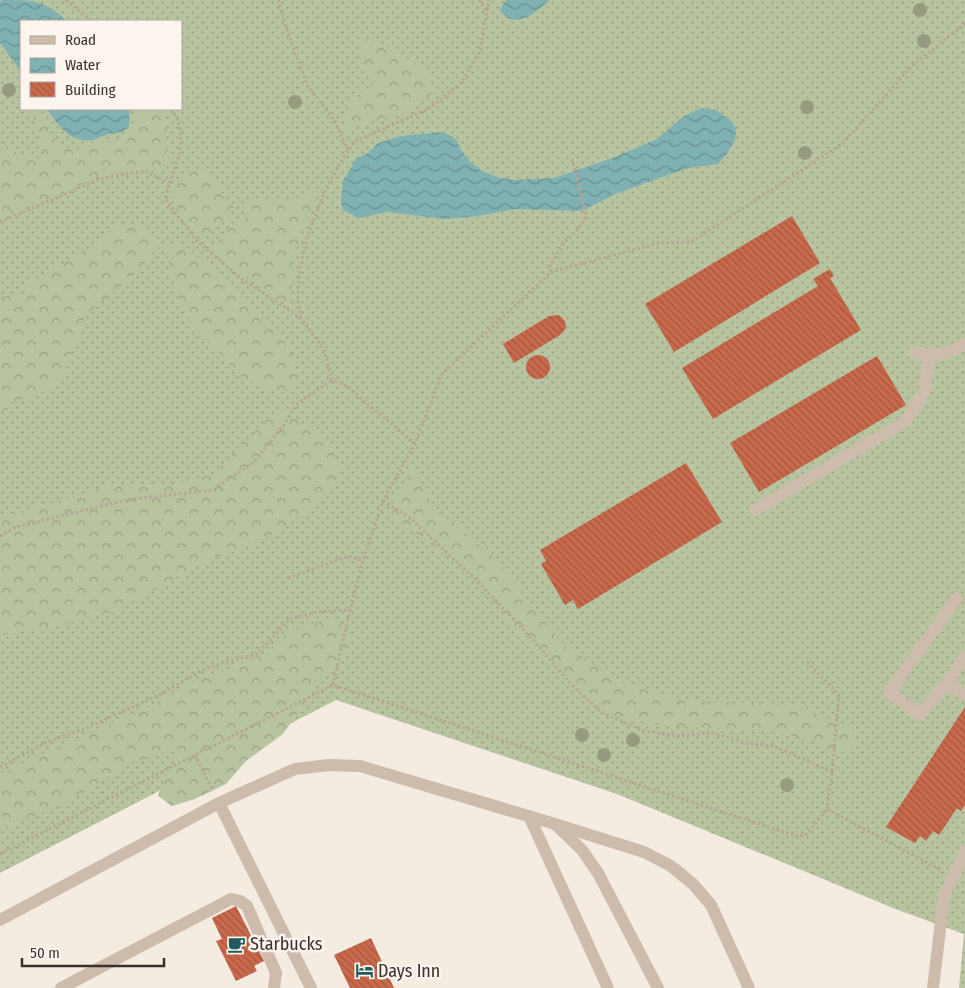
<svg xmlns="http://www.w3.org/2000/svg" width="965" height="988" viewBox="0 0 965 988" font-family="'Fira Sans Condensed',sans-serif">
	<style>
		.grass { fill: url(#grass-dots); fill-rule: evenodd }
		.forest { fill: url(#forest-crowns) }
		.water { fill: url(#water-waves) }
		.building { fill: url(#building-back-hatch) }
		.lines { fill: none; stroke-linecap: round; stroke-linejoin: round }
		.path { stroke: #b9a596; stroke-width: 3; stroke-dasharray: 2.5 2.5; stroke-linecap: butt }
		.minor { stroke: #cdbbac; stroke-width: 12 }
		.tree { fill: #969b7f }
		.labels { text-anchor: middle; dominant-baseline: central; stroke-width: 5; stroke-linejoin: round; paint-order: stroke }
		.poi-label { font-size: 18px; fill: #3b302b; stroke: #fbf5ee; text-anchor: start }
	</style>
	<defs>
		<pattern id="grass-dots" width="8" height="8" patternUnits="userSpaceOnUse" patternTransform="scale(1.25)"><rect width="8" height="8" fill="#b8c4a0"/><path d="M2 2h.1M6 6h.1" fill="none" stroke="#97a083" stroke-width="1.8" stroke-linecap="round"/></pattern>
		<pattern id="forest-crowns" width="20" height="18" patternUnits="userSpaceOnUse" patternTransform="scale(1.25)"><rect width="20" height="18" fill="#b8c4a0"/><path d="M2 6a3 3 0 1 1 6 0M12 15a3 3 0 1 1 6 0" fill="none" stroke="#97a083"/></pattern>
		<pattern id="water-waves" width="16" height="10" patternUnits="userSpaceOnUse" patternTransform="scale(1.25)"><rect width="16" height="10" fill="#7fb0b2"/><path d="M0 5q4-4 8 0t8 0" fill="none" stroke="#699091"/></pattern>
		<pattern id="building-back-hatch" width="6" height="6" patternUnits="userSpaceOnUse" patternTransform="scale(1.25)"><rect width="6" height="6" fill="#c8694b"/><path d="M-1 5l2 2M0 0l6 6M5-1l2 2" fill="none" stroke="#a4573f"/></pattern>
	</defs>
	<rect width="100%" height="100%" fill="#f4ebe1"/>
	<path class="grass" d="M0,0H965V988H959L964,934L898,910L617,794L336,700L0,873ZM21,21H181V109H21Z"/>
	<g class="forest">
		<path d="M361,39L387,47L425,68L434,92L401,114L347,129L344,107L372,85L362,62Z"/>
		<path d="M31,109H38L45,124L60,145L79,151L95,142H115L135,125L137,109H162L165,116L168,159L160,169L144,168L98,175L82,184L0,215V151L17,152L46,160Z"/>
		<path d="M190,171C212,171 211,174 221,191C225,197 230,203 234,208L228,218L208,234C204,233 200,233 196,231C182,223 163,196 177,181C180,177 186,174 190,171Z"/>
		<path d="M316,192C312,211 302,229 297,248C292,266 293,284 291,302L287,303C261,287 235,271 213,249C217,239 227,234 233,223L245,222L247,201L258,198L291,199L304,193Z"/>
		<path d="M117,224L141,226L160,244L137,272L85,316L79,338L68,359L63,375L55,384L35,396L12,402L5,411L0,410V297L23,294L30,282L77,256L97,243Z"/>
		<path d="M180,242L255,308L288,341L301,383L278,394L241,377L220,353L199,333L180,306L165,246Z"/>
		<path d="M283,412C305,425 328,437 338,462C340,468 339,476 340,482L300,516L262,541L207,561L114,612L50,627L1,635L0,637V523L9,515L115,484H177L213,474L268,418Z"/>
		<path d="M419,469L418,483L438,511L494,557L560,641L617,681L688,701L791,704L852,728L855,746L833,756L821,743L778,732L741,729L672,727L617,717L567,686L545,659L505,616L479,578L393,518V501L412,470Z"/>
		<path d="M338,619L352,635L348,647L319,683L283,734L246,761L226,784L195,799L172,806L158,796L165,778L178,756V748L133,762L67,802L0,830V774L159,702L198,679L235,666L265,653L290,632L304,625Z"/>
	</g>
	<g class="water">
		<path d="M2,0C32,0 46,0 66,21H21V71L0,43V3Z"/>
		<path d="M506,0H550C535,12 515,32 500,10Z"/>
		<path d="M702,108L716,110L730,120L736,128L735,140L727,154L718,164L688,168L615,194L582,211L515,209L478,216L445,219L387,212L358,218L343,210L341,202L343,181L356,159L368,153L378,143L401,136L443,132L451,136L457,141L461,150L470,162L482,171L500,178L515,180L554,178L610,159L657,139L684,116Z"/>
		<path d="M47,109H130C128,115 131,123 128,127C124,133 113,133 106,135C102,136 97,139 92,140C71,144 57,124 47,109Z"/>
	</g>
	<g class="building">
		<path d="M792,216L820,263L674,352L645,304Z"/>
		<path d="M830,269L834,276L830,278L861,330L713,419L682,368L818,286L813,279Z"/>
		<path d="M559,315L565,321L566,328L560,335L514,363L503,344L549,316Z"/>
		<circle cx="538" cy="367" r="12"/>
		<path d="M877,356L906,405L759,492L730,443Z"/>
		<path d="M686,463L722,522L578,609L573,600L565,605L541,564L546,561L540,550Z"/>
		<path d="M965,707V805L961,811L957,808L939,835L933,831L926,841L920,836L915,843L886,827Z"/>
		<path d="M236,906L264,961L254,966L257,971L236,981L216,941L222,939L212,918Z"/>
		<path d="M371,938L394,988H350L334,955Z"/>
	</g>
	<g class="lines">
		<g class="path">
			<path d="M66,0L91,21"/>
			<path d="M278,0L287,30L307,85L335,121L348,151"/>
			<path d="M479,0L486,11"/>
			<path d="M172,109C175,116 181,126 181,135C182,157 170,177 165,199L197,241L239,277L301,318L324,350L332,380L348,387L415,444"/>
			<path d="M0,222L100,179L145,171L169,183"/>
			<path d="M551,272L550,265L565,242L582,225L586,215L572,159"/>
			<path d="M301,318L298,302L299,271L308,234L326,189L340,163L354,142L430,108L462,82L480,51L489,0"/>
			<path d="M383,501L409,517L475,579L535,642L572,685L601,712L644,731L677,736L712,733L745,743L774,746L832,772"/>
			<path d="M0,536L16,527L126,500L212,490L253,463L284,425L298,403L332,380"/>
			<path d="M288,578L349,556L363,561"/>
			<path d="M807,662L839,695L832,772L827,809"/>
			<path d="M333,685L350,610L363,561L383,501L415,444L442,374L551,272L658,243L691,242L842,144L912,66L965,24"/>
			<path d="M195,755L213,791"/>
			<path d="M0,767L47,742L84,729L161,694L201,671L224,662L255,655L268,643L289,619L317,612L350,610"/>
			<path d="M0,854L333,685L799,837L807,834L827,809L941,870"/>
		</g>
		<g class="minor">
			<path d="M914,352C933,357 948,355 965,344"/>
			<path d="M755,510L906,421L925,391L929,356"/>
			<path d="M965,657L947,682L965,695"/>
			<path d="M947,682L920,715L889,692L957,598"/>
			<path d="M219,803L311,988"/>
			<path d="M529,816L608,988"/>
			<path d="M558,825L644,852L671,866L693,884L711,905L749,988"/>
			<path d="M0,920L219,803L295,769L329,765L360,766L555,824L582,850L598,873L658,988"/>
			<path d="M61,988L231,899L240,901L247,906L276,973L274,988"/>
			<path d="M933,988L944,896L965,851"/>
		</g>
	</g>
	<g class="tree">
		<circle cx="920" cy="10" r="7"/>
		<circle cx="924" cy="41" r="7"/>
		<circle cx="9" cy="90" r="7"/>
		<circle cx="295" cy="102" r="7"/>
		<circle cx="807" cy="107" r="7"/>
		<circle cx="805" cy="153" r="7"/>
		<circle cx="582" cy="735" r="7"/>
		<circle cx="633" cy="740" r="7"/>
		<circle cx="604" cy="755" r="7"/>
		<circle cx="787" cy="785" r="7"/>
	</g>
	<defs>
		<symbol id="cafe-bare" viewBox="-9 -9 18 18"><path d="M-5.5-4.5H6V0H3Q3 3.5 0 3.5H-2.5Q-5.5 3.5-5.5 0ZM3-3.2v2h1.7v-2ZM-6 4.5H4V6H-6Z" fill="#1f5a5e" stroke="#fbf5ee" stroke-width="2.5" paint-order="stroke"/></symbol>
		<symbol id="hotel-bare" viewBox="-9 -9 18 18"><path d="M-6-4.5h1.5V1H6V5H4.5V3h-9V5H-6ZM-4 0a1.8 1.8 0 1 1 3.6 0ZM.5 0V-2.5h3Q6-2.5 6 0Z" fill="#1f5a5e" stroke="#fbf5ee" stroke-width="2.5" paint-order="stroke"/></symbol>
	</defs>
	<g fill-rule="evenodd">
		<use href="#cafe-bare" x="224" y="932" width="25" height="25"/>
		<use href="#hotel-bare" x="352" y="958" width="25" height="25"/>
	</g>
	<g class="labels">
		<g class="poi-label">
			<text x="250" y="944">Starbucks</text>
			<text x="378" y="971">Days Inn</text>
		</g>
	</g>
	<rect x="20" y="20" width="162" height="90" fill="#fbf5ee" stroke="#aea6a0"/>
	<rect x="30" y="36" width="25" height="8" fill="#cdbbac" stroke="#aea6a0"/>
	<text x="65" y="45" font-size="15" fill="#3b302b">Road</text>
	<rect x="30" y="58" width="25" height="15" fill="url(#water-waves)" stroke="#aea6a0"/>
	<text x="65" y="70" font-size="15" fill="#3b302b">Water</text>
	<rect x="30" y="82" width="25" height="15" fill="url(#building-back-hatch)" stroke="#aea6a0"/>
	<text x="65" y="95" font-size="15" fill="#3b302b">Building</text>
	<path d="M22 958v8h142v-8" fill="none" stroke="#3b302b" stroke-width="2.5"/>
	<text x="30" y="958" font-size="15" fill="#3b302b" stroke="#fbf5ee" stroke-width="4" paint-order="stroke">50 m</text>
</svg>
